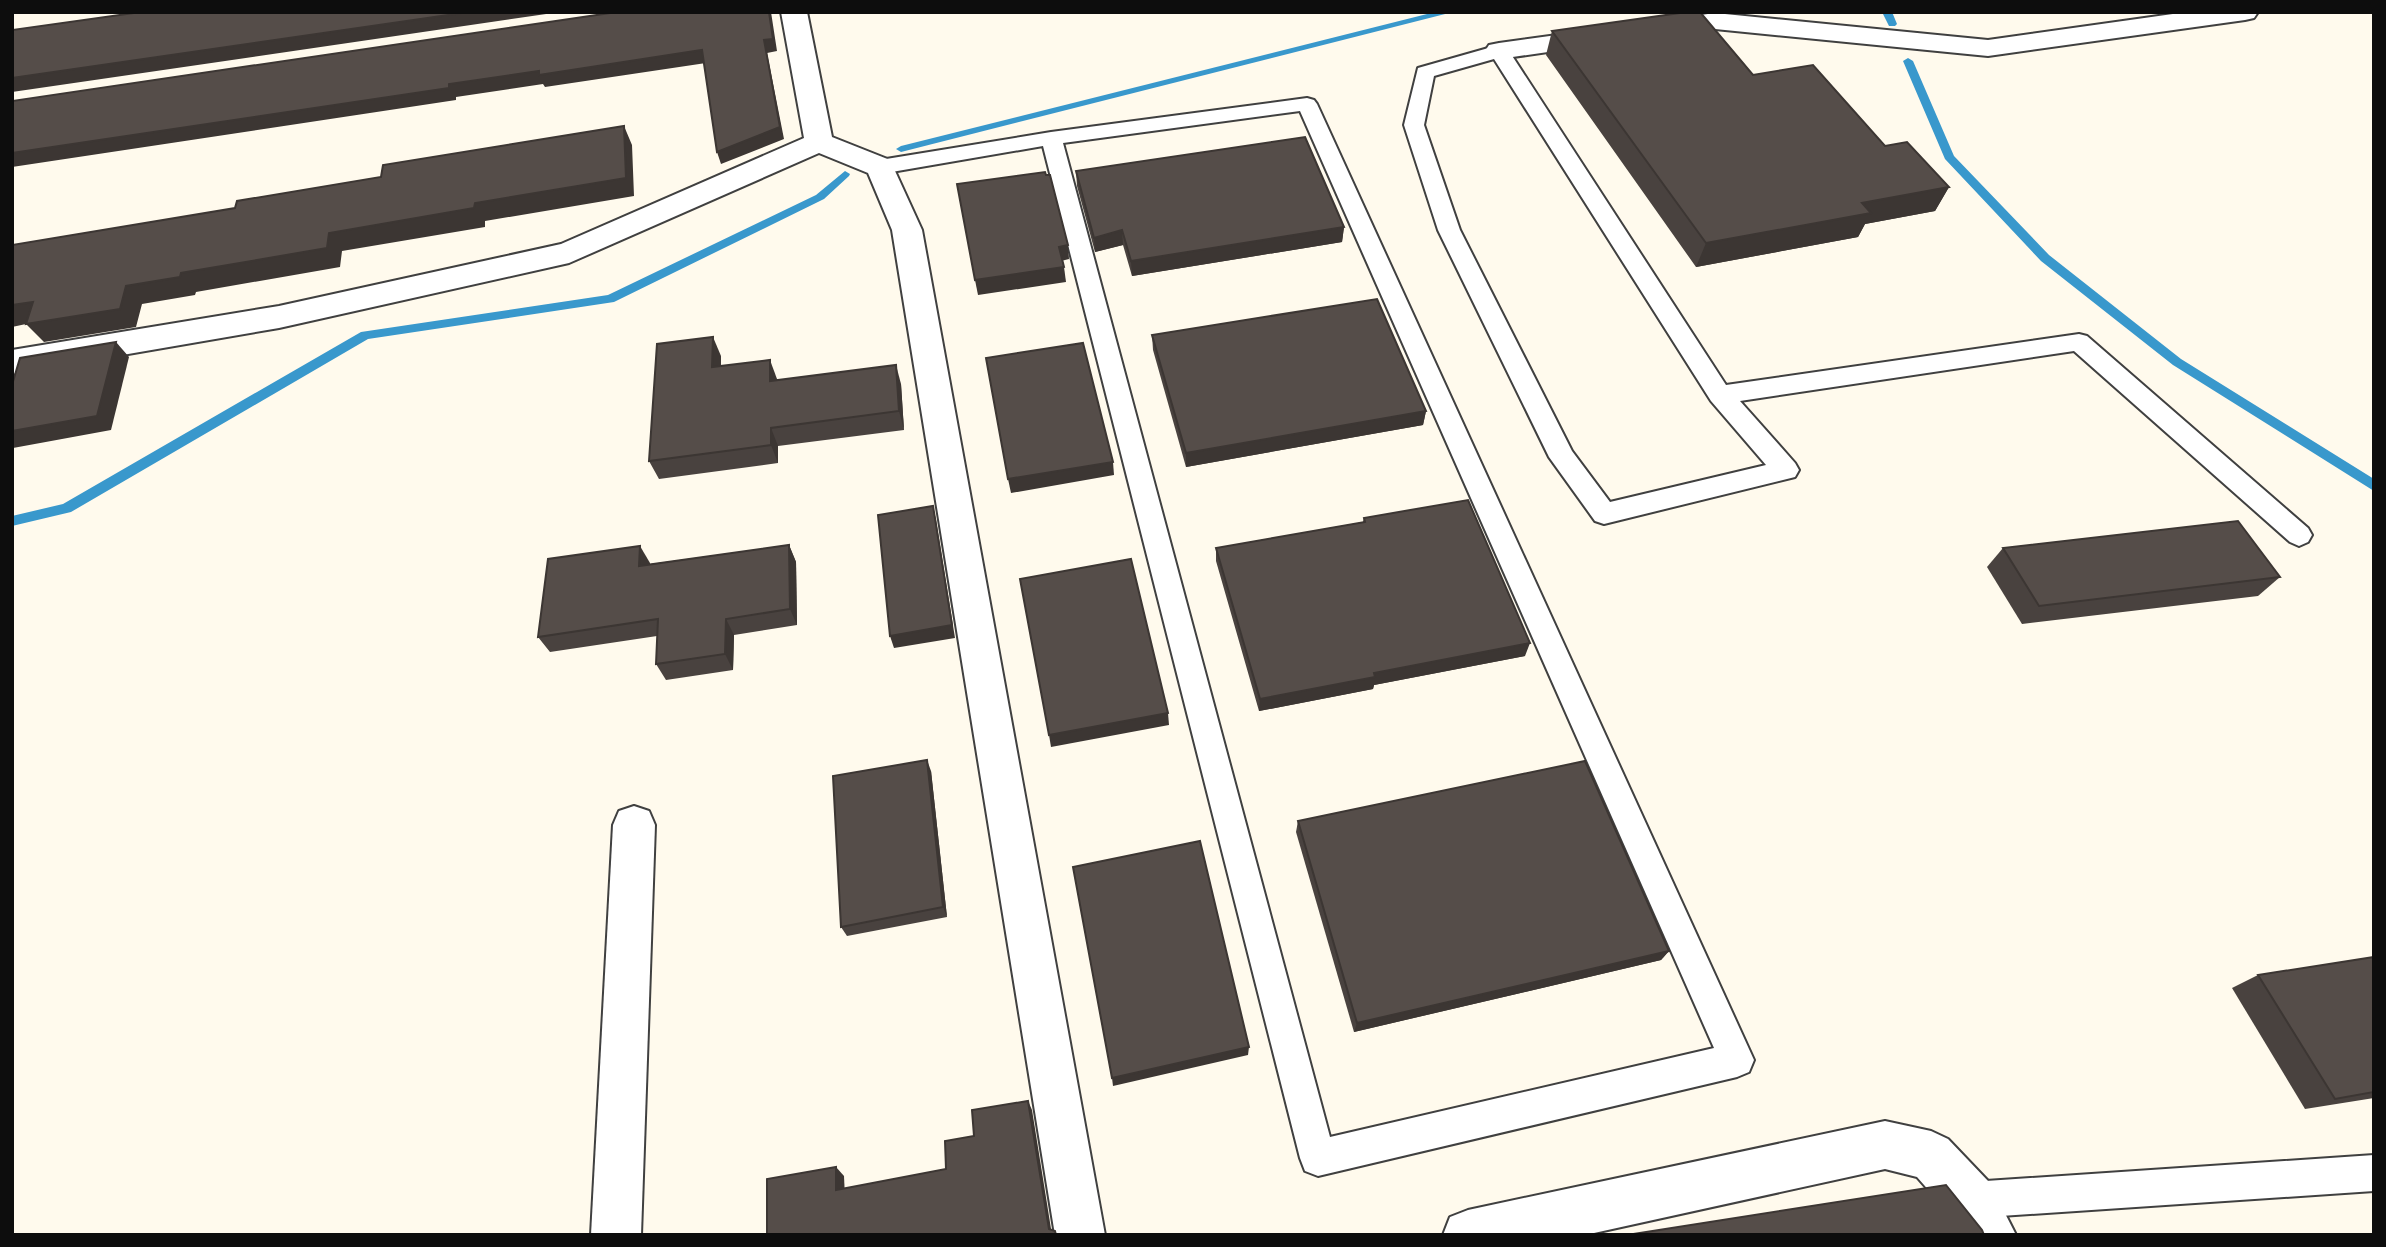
<svg xmlns="http://www.w3.org/2000/svg" width="2386" height="1247" viewBox="0 0 2386 1247" font-family="Lora,serif">
	<style>
		.lines { fill: none; stroke-linecap: round; stroke-linejoin: round }
		.stream { fill: #3998cc; fill-rule: evenodd }
		.service-casing { stroke: #404040; stroke-width: 4 }
		.minor-casing { stroke: #404040; stroke-width: 4 }
		.service { fill: #fff; fill-rule: evenodd }
		.minor { fill: #fff; fill-rule: evenodd }
		.wall { fill: #49423f }
		.shaded-wall { fill: #3c3633 }
		.building { fill: #554d49; stroke: #3c3633; stroke-width: 2 }
	</style>
	<rect width="100%" height="100%" fill="#fffaed"/>
	<g class="lines">
		<g class="stream">
			<path d="M1435,12H1453L901,152L896,149L901,146Z"/>
			<path d="M1882,12H1892L1897,24L1895,26H1889Z"/>
			<path d="M1908,58L1913,61L1954,156L2049,255L2181,359L2374,479V491L2173,365L2041,261L1945,159L1903,61Z"/>
			<path d="M845,171L850,174L849,176L824,199L614,302L368,339L71,512L12,526V516L63,504L361,332L608,295L816,195Z"/>
		</g>
		<defs>
			<g id="service">
				<path d="M1499,45L1509,51L1726,385L2079,334L2087,336L2308,528L2312,535L2308,542L2299,546L2290,542L2074,351L1740,401L1795,463L1799,470L1795,477L1604,524L1595,521L1549,457L1438,230L1404,125L1418,68ZM1494,59L1711,401L1766,465L1610,502L1572,451L1460,230L1424,125L1434,76Z"/>
				<path d="M1307,98L1314,100L1317,104L1754,1060L1749,1072L1737,1077L1318,1176L1305,1171L1300,1158L1043,146L880,174L872,172L869,167L872,162L880,160L1051,132ZM1300,111L1714,1048L1330,1137L1063,143Z"/>
				<path d="M2374,1155V1191L1971,1218L1958,1213L1953,1200L1958,1187L1971,1182Z"/>
			</g>
			<g id="minor">
				<path d="M781,12H807L832,137L890,160L922,230L1105,1235H1055L892,230L868,173L819,153L569,263L279,328L12,374V350L279,306L561,244L804,138Z"/>
				<path d="M2187,12H2258L2254,18L2245,20L1988,56L1715,29L1657,37L1648,35L1644,29L1648,23L1657,21L1715,13L1988,40Z"/>
				<path d="M1601,29L1610,31L1614,37L1610,43L1499,59L1489,57L1485,51L1489,45L1499,43Z"/>
				<path d="M634,806L649,811L655,825L641,1235H591L613,825L619,811Z"/>
				<path d="M1885,1121L1931,1131L1948,1139L1989,1182L2016,1235H1963L1953,1218L1917,1177L1885,1169L1585,1235H1443L1450,1217L1468,1210Z"/>
			</g>
		</defs>
		<use href="#service" class="service-casing"/>
		<use href="#minor" class="minor-casing"/>
		<use href="#service" class="service"/>
		<use href="#minor" class="minor"/>
	</g>
	<g class="wall">
		<path d="M1552,31L1753,75L1885,146L1949,187L1935,211L1865,224L1858,237L1696,267L1546,55Z"/>
		<path d="M1076,171L1344,227L1342,242L1132,276L1123,245L1095,252L1077,186Z"/>
		<path d="M1152,335L1426,411L1423,425L1186,467L1153,350Z"/>
		<path d="M721,356V366L777,379V380L901,384L904,430L778,446V463L659,479L649,461Z"/>
		<path d="M1364,518L1525,656L1374,685L1373,689L1259,711L1216,561V548L1363,522Z"/>
		<path d="M789,545L796,562L797,625L734,635L733,670L666,680L656,664L657,636L550,652L538,637L650,563V564Z"/>
		<path d="M2003,548L2280,577L2258,596L2022,624L1987,567Z"/>
		<path d="M931,771L947,917L847,936L841,927Z"/>
		<path d="M1298,821L1669,951L1661,960L1354,1032L1296,832Z"/>
		<path d="M2374,957V1098L2305,1109L2232,988L2258,975Z"/>
	</g>
	<g class="shaded-wall">
		<path d="M469,12H560L12,92V78Z"/>
		<path d="M769,12H771L777,51L767,53L784,139L721,164L717,152Z"/>
		<path d="M702,50L706,63L545,87L543,84L456,97V100L12,167V153L449,84L539,71Z"/>
		<path d="M624,126L632,145L634,196L485,221V227L342,251L340,267L196,292L195,295L142,304L136,327L44,342L26,324L12,327V305L126,286L181,273L329,233L475,203Z"/>
		<path d="M1949,187L1935,211L1865,224L1858,237L1696,267L1706,243L1862,203Z"/>
		<path d="M1344,227L1342,242L1132,276L1131,261Z"/>
		<path d="M1122,230L1123,245L1095,252L1094,238Z"/>
		<path d="M1068,245L1069,259L1061,261L1059,247Z"/>
		<path d="M1064,267L1066,282L978,295L975,280Z"/>
		<path d="M713,337L721,356L720,386L712,367Z"/>
		<path d="M116,342L129,357L111,430L13,448L12,447V431Z"/>
		<path d="M770,360L777,379V400L770,381Z"/>
		<path d="M896,365L901,384L904,430L899,411Z"/>
		<path d="M1426,411L1423,425L1186,467V453Z"/>
		<path d="M771,428L778,446V463L771,445Z"/>
		<path d="M1113,462L1114,475L1011,493L1008,479Z"/>
		<path d="M933,506L936,520L955,638L894,648L890,636Z"/>
		<path d="M789,545L796,562L797,625L790,609Z"/>
		<path d="M640,546L650,563L649,582L639,566Z"/>
		<path d="M726,619L734,635L733,670L725,654Z"/>
		<path d="M1530,643L1525,656L1374,685L1373,689L1259,711L1260,699L1374,673Z"/>
		<path d="M1168,713L1169,725L1051,747L1049,735Z"/>
		<path d="M927,760L931,771L947,917L943,907Z"/>
		<path d="M1669,951L1661,960L1354,1032L1357,1023Z"/>
		<path d="M1249,1047L1248,1055L1113,1086L1112,1078Z"/>
		<path d="M1028,1101L1032,1110L1052,1235L1049,1229Z"/>
		<path d="M836,1167L844,1176L845,1198L836,1190Z"/>
	</g>
	<g class="building">
		<path d="M141,12H469L12,78V30Z"/>
		<path d="M617,12H769L773,39L764,40L780,127L717,152L702,50L539,75V71L449,84V88L12,153V101Z"/>
		<path d="M1687,12H1700L1753,75L1813,65L1885,146L1907,142L1949,187L1862,203L1871,213L1706,243L1552,31Z"/>
		<path d="M624,126L626,178L475,203L474,208L329,233L327,248L181,273L180,277L126,286L120,309L26,324L33,302L12,305V245L235,208L237,201L381,177L383,165Z"/>
		<path d="M1305,137L1344,227L1131,261L1122,230L1094,238L1076,171Z"/>
		<path d="M1045,172L1046,175H1050L1068,245L1059,247L1064,267L975,280L957,184Z"/>
		<path d="M1377,299L1426,411L1186,453L1152,335Z"/>
		<path d="M713,337L712,367L770,360V381L896,365L899,411L771,428V445L649,461L657,344Z"/>
		<path d="M116,342L97,416L12,431V385L20,358Z"/>
		<path d="M1083,343L1113,462L1008,479L986,358Z"/>
		<path d="M1468,500L1530,643L1374,673L1375,677L1260,699L1216,548L1365,522L1364,518Z"/>
		<path d="M933,506L952,625L890,636L878,515Z"/>
		<path d="M2238,521L2280,577L2039,606L2003,548Z"/>
		<path d="M789,545L790,609L726,619L725,654L656,664L658,619L538,637L548,559L640,546L639,566Z"/>
		<path d="M1131,559L1168,713L1049,735L1020,579Z"/>
		<path d="M927,760L943,907L841,927L833,776Z"/>
		<path d="M1585,761L1669,951L1357,1023L1298,821Z"/>
		<path d="M1200,841L1249,1047L1112,1078L1073,867Z"/>
		<path d="M2374,957V1092L2335,1099L2258,975Z"/>
		<path d="M1028,1101L1049,1229L1055,1231L1056,1235H767V1179L836,1167V1190L946,1169L945,1141L974,1136L972,1110Z"/>
		<path d="M1946,1185L1982,1230L1984,1235H1627Z"/>
	</g>
	<rect width="2386" height="1247" fill="none" stroke="#0d0d0d" stroke-width="28"/>
</svg>
